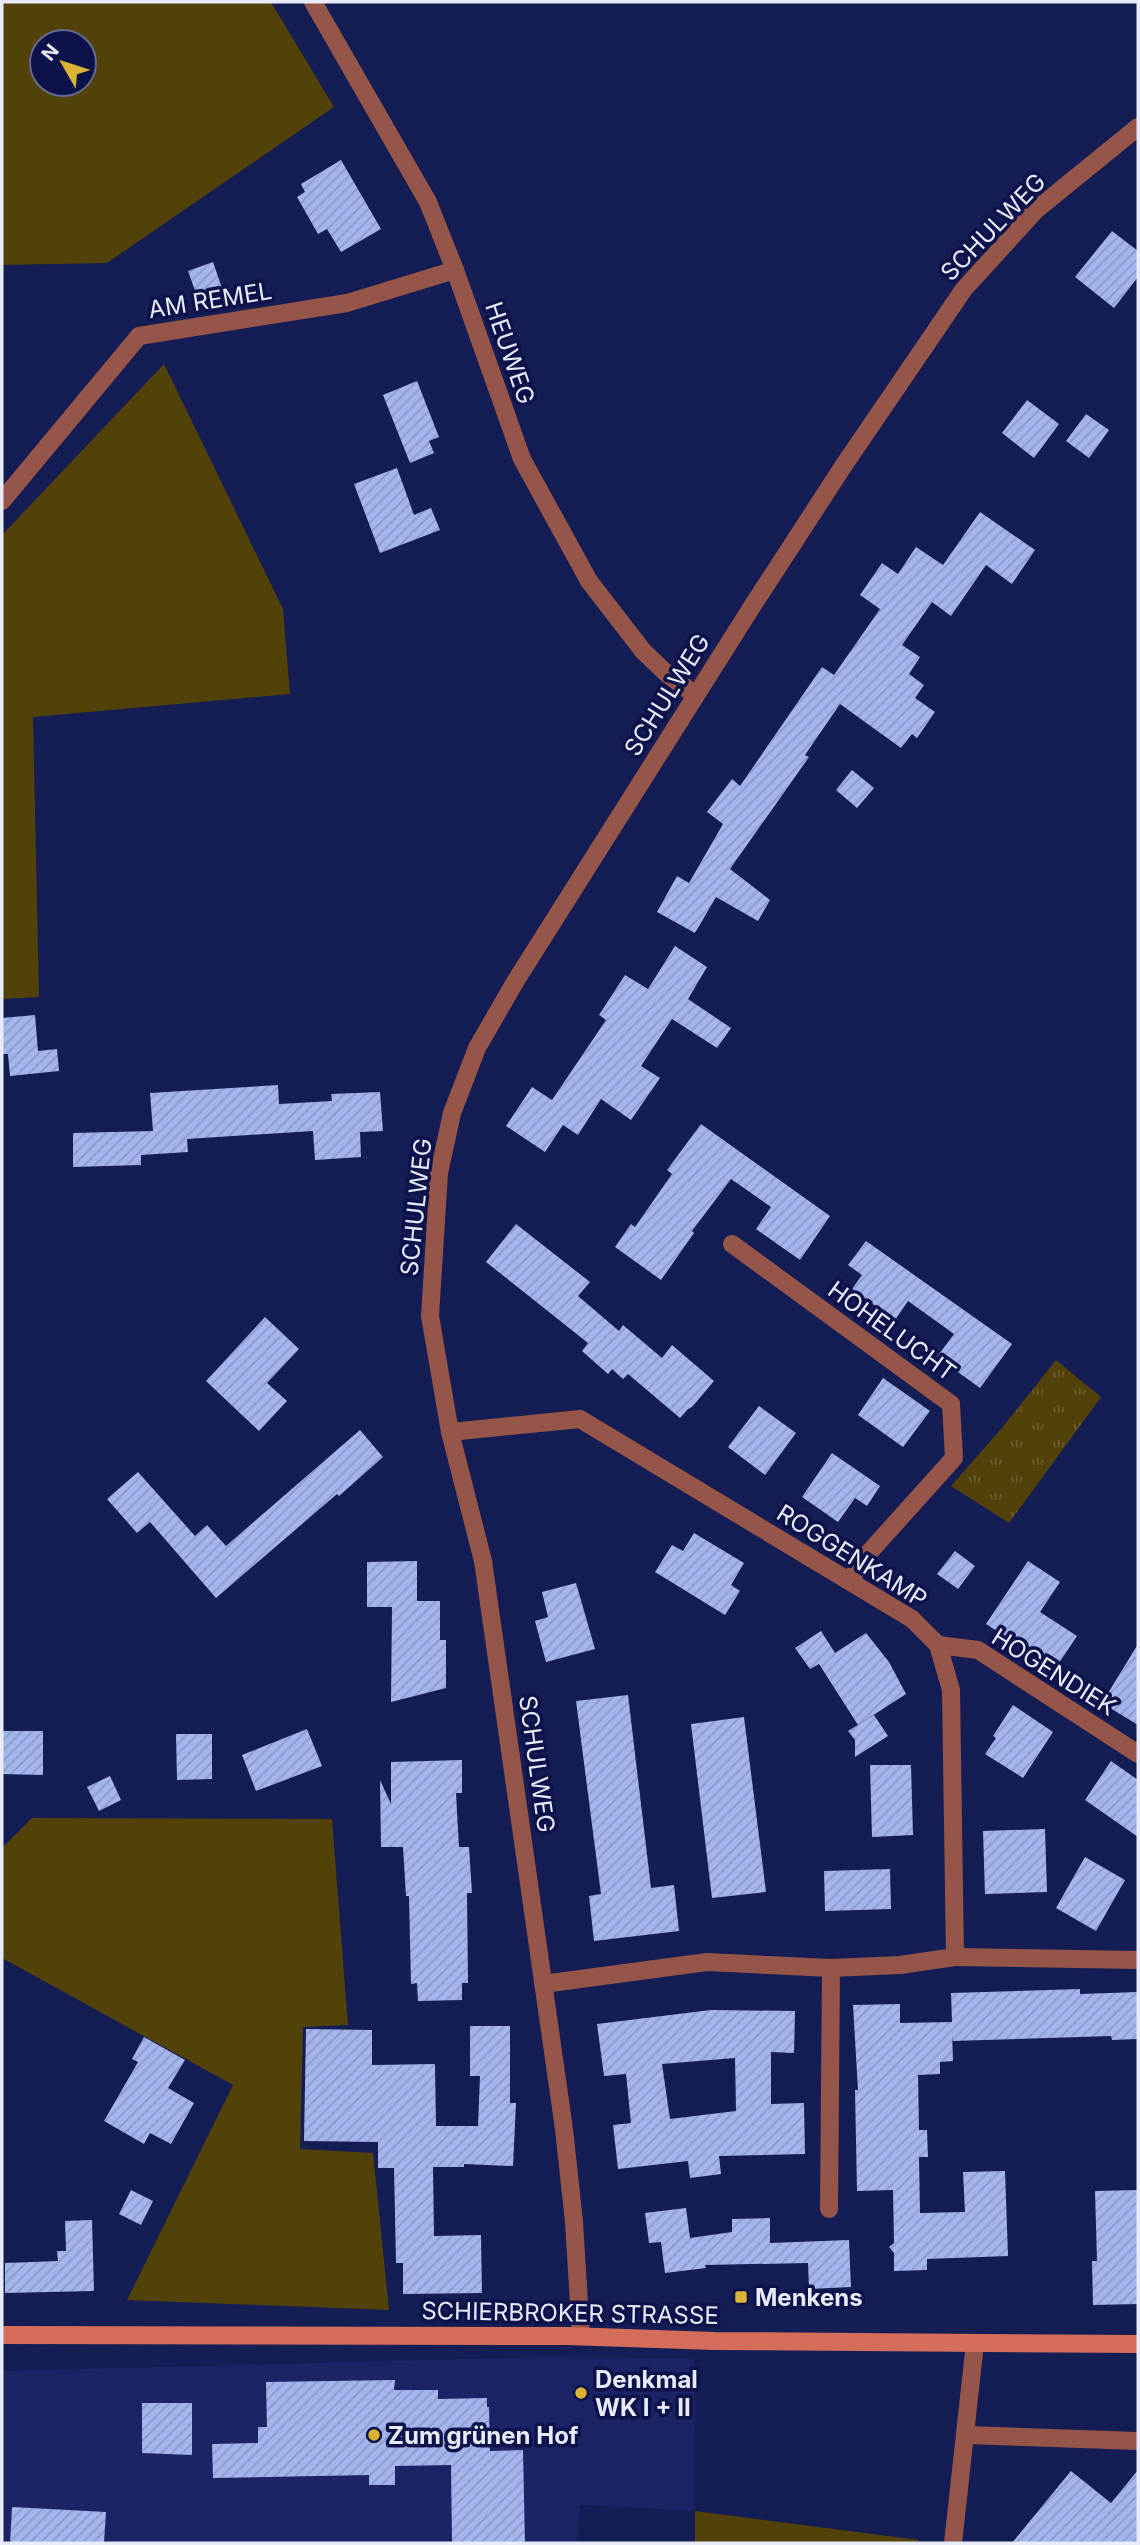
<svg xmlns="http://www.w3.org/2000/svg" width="1140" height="2545" viewBox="0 0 1140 2545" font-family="Inter,sans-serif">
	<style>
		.built { fill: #1b2464 }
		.green { fill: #524209; fill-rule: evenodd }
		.park { fill: url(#park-tufts) }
		.building { fill: url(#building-hatch); fill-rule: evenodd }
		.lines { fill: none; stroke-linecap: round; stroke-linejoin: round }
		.minor { stroke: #965549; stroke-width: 18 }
		.secondary { stroke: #d56d5b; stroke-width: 18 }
		.poi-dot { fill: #d9b334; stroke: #0d124a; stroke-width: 2.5 }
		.labels { text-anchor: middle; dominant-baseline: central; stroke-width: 7; stroke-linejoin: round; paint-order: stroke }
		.street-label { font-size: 24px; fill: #e7ebfa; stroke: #0d124a }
		.poi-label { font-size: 24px; font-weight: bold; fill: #e7ebfa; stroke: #0d124a; text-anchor: start }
	</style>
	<defs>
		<pattern id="park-tufts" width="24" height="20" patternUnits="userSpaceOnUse" patternTransform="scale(1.75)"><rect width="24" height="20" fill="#524209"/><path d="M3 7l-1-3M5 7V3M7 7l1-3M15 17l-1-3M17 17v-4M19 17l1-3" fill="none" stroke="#6b5d2e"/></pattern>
		<pattern id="building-hatch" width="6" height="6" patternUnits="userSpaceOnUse" patternTransform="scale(1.75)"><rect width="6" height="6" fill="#a4b5ee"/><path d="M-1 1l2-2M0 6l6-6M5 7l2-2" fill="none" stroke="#8c99c5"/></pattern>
	</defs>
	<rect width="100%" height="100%" fill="#151d55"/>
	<path class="built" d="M542,2357L694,2358L695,2511L580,2505L577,2543H2V2371Z"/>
	<g class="green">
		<path d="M2,2H271L334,107L107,263L2,265ZM42,42H84V84H42Z"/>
		<path d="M164,364L283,609L290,694L33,717L39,997L2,999V535Z"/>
		<path d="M32,1818L332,1819L348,2025L303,2027L300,2149L373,2153L389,2310L127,2300L233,2085L2,1958V1848Z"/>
		<path d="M695,2511L919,2540L918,2543H695Z"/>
	</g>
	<path class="park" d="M1056,1360L1101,1397L1009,1523L951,1486L1001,1429Z"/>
	<g class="building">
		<path d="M341,160L381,229L341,252L327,229L318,234L297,197L305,192L301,184Z"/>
		<path d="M1112,231L1138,251V277L1114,308L1075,277Z"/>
		<path d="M213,262L223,291L198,299L188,271Z"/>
		<path d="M417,381L439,437L429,441L434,453L410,463L383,395Z"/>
		<path d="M1027,400L1059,424L1034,458L1002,433Z"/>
		<path d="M1086,414L1109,430L1089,458L1066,441Z"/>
		<path d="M397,468L414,515L431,508L440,530L380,553L354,484Z"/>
		<path d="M980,512L1035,550L1012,584L986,565L951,616L932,602L902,645L920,657L909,674L924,685L915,698L935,712L917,738L912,734L901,748L840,704L805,755L809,757L730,869L770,900L758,921L716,897L695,933L657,912L677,876L689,883L723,824L707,812L732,779L740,786L822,667L834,675L880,609L860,595L882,563L898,574L916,547L943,565Z"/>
		<path d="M852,770L874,788L857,808L836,790Z"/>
		<path d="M675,946L707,967L688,999L731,1028L717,1048L672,1019L641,1066L660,1078L631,1120L601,1099L578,1135L563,1125L545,1152L506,1126L532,1087L552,1100L606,1020L599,1015L625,975L648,989Z"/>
		<path d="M35,1015L38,1051L57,1049L59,1071L10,1076L8,1054H2V1018Z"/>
		<path d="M278,1085L279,1104L332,1101L331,1094L380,1092L383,1131L360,1132L361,1157L315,1160L313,1131L187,1139L188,1152L141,1155V1165L73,1167V1133L153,1131L150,1093Z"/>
		<path d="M701,1124L830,1216L800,1260L756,1229L771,1207L731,1179L692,1231L694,1233L661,1280L615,1247L631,1224L635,1227L672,1174L667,1170Z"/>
		<path d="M516,1224L590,1282L578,1296L619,1331L623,1325L662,1358L672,1345L714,1381L692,1407L688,1409L680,1418L628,1374L623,1379L612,1369L608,1374L582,1351L588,1343L486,1262Z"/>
		<path d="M866,1241L1012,1344L980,1388L937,1357L954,1334L908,1301L895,1320L852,1289L862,1275L848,1265Z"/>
		<path d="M265,1317L299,1349L267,1383L287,1401L259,1431L206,1381Z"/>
		<path d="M883,1378L930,1411L903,1447L858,1415Z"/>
		<path d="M759,1406L796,1433L765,1475L728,1447Z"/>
		<path d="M360,1430L383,1457L339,1496L337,1494L216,1598L150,1522L137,1533L107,1499L138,1472L195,1536L207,1525L226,1546Z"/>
		<path d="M832,1453L880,1486L867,1506L855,1498L838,1522L802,1497Z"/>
		<path d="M694,1533L744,1563L731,1585L740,1591L725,1615L655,1572L672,1545L683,1551Z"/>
		<path d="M955,1551L975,1566L958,1589L937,1574Z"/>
		<path d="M417,1561V1601H440V1640H446V1688L391,1702L392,1607H367V1562Z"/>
		<path d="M1028,1561L1060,1582L1040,1612L1077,1636L1055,1669L986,1624Z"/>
		<path d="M576,1583L595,1649L546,1662L535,1621L548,1617L542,1592Z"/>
		<path d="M821,1631L835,1653L866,1633L889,1662L906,1694L858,1725L819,1664L810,1669L795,1648Z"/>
		<path d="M1138,1644V1725L1102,1703Z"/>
		<path d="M628,1695L651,1888L674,1885L679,1931L594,1941L589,1896L601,1894L576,1701Z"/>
		<path d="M1013,1705L1053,1732L1023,1778L985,1754L996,1738L993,1736Z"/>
		<path d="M874,1715L888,1736L855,1757V1740L848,1731Z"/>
		<path d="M744,1717L766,1892L712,1898L691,1724Z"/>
		<path d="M307,1729L322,1766L256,1791L242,1755Z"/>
		<path d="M2,1731H43V1775L2,1774Z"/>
		<path d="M176,1734H212V1779L177,1780Z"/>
		<path d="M462,1760V1793H456L459,1847H469L472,1893H467L468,1983H462V2000L418,2001L417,1983L411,1984L409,1896H406L403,1847H381L380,1780L391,1804V1762Z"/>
		<path d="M1111,1761L1138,1780V1837L1085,1800Z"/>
		<path d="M870,1765H911L913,1835L872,1837Z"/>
		<path d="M110,1776L121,1800L99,1811L87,1787Z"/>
		<path d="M1045,1829L1047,1892L985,1894L983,1831Z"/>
		<path d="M1085,1857L1125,1880L1096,1931L1056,1908Z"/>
		<path d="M890,1869L891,1909L825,1911L824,1871Z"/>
		<path d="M1080,1989V1994L1138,1992V2039L1112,2040L1111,2036L952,2041V2033L953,2061L940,2062V2074L918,2075L919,2130H927L928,2157H919L920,2213L965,2212L963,2172L1005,2171L1008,2256L927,2259V2270L894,2271V2253L889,2247L894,2243L893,2190L857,2191L855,2090H858L853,2005L900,2004V2023L952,2022L951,1993Z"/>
		<path d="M711,2010L795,2011L794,2053L771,2052V2104L804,2103L805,2154L719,2156L721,2174L690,2178L688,2161L618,2169L613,2125L631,2123L626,2074L604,2076L597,2024ZM735,2058L736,2111L670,2119L662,2064Z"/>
		<path d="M470,2026H510V2103H516L513,2166L464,2164V2167H433L434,2236L481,2235L482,2293L403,2294V2263H396L394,2168H378V2142L304,2141L306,2029L372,2030V2065L435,2064L436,2126H478L480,2076H470Z"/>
		<path d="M144,2037L185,2060L168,2088L194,2103L171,2144L150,2133L144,2144L104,2121L138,2062L132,2059Z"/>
		<path d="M131,2190L153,2201L141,2225L119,2214Z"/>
		<path d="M1138,2190V2304L1093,2305L1092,2261H1097L1095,2191Z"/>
		<path d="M686,2208L690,2238L732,2232V2219L770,2218V2243L849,2240L851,2287L809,2289L808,2263L705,2265L706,2268L665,2273L661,2242L649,2243L645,2213Z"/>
		<path d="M92,2220L94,2291L5,2293V2263L58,2261L57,2251H66L65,2221Z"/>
		<path d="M395,2380L394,2390H438V2399L487,2398V2407H489L490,2451L523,2450L525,2543H452L451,2465L395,2466V2485H369V2475L213,2478L212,2444L258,2443V2427H267L266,2382Z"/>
		<path d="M142,2403H192V2455L142,2453Z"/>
		<path d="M1138,2470V2543H1012L1071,2471L1111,2503Z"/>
		<path d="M12,2507L106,2512L104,2543H10Z"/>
	</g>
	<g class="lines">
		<g class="minor">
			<path d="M313,2L428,202L455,270L522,459L589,581L643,651L665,672L695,695"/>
			<path d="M2,501L139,336L347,303L455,270"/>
			<path d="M732,1244L951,1404L954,1458L865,1557L850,1581"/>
			<path d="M450,1432L580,1419L912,1619L938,1645L951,1690L955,1957L1138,1960"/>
			<path d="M938,1645L978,1650L1138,1754"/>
			<path d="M543,1984L707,1962L831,1968L900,1965L955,1957"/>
			<path d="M829,2209L831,1968"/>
			<path d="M581,2336L574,2222L564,2129L483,1561L450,1432L430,1316L439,1173L452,1113L477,1048L515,982L753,605L844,465L964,289L1036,210L1138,127"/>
			<path d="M965,2435L1138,2441"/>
			<path d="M953,2543L975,2343"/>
		</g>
		<path class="secondary" d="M2,2335L567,2336L715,2341L1138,2344"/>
	</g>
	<g class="poi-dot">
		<rect x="734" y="2290" width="14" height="14" rx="3.5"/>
		<circle cx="581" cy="2393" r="7"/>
		<circle cx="374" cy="2435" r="7"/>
	</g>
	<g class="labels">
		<g class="street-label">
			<text transform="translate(993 227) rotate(-46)">SCHULWEG</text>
			<text transform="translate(210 300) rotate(-9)">AM REMEL</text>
			<text transform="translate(510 353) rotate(71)">HEUWEG</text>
			<text transform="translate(667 695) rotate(-58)">SCHULWEG</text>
			<text transform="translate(416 1207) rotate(-84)">SCHULWEG</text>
			<text transform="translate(892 1331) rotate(36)">HOHELUCHT</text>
			<text transform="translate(852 1556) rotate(32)">ROGGENKAMP</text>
			<text transform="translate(1054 1672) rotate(32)">HOGENDIEK</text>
			<text transform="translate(537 1764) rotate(82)">SCHULWEG</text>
			<text transform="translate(570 2313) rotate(1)">SCHIERBROKER STRASSE</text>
		</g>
		<g class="poi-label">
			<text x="755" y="2297">Menkens</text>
			<text x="595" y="2379">Denkmal<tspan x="595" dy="28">WK I + II</tspan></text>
			<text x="388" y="2435">Zum grünen Hof</text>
		</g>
	</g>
	<rect width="1140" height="2545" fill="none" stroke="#e7ebfa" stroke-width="7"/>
	<g transform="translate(63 63) rotate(309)"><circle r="33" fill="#0d124a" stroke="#646990" stroke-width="2"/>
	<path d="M0-5L12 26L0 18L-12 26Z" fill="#d9b334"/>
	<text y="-10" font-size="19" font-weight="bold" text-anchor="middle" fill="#e7ebfa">N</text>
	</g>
</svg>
